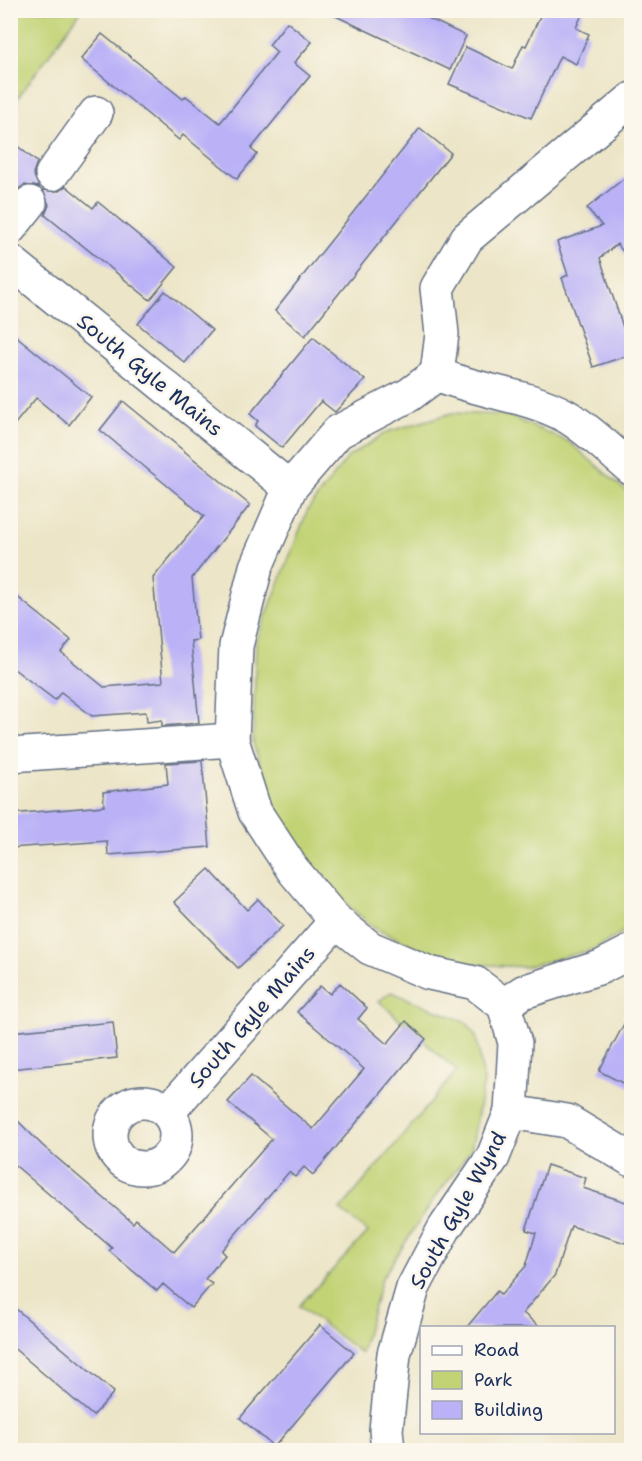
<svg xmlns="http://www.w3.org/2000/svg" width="642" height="1461" viewBox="0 0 642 1461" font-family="'Shantell Sans',sans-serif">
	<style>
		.green { fill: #c2d376; stroke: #6e816a; stroke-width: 1.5 }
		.building { fill: #bab1f7 }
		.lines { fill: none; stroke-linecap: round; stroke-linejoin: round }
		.street-casing { stroke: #646f83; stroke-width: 36 }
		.street { stroke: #fff; stroke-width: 33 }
		.labels { text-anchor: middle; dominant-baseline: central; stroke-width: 5; stroke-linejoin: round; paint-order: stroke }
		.street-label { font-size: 21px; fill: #1b2f5e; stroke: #fbf7ec }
	</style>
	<rect width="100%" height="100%" fill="#fbf7ec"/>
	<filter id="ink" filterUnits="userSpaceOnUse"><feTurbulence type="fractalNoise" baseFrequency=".0167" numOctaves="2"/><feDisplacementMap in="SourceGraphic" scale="12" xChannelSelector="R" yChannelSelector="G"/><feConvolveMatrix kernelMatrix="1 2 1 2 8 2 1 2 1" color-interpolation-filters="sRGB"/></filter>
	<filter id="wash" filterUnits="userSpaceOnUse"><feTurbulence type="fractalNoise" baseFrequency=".008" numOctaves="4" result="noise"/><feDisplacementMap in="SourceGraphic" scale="24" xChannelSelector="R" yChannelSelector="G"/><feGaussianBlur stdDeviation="1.35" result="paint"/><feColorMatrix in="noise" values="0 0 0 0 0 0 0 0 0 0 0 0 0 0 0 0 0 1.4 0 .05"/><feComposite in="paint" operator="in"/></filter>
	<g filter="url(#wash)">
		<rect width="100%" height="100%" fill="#ece5c7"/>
		<g class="green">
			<path d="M11,10L81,11L11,107L10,11Z"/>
			<path d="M452,413L507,415L569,442L631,495V927L595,949L525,967L451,963L374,928L327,887L278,817L253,743L256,642L308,509L348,457L387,432Z"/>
			<path d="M391,992L466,1022L476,1036L484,1081L471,1150L434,1199L382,1278L361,1353L299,1306L368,1232L340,1210L457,1071L379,1001Z"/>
		</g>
		<g id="blocks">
			<g class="building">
				<path d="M323,10H411L466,36L450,70Z"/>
				<path d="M543,10H584L576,28L589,34L576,64L560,56L531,118L449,84L466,47L512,69L523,45L526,46Z"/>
				<path d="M287,22L312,42L294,63L310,76L251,149L257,154L237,179L183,135L179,140L81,59L102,34L183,99L186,96L220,123L277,52L269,45Z"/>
				<path d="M420,128L451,153L305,336L275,311Z"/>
				<path d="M10,140L37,162L33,173L39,187L24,185L16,191L10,187Z"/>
				<path d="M632,172V263L617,244L600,258L632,354L593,367L562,278L568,275L557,242L602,226L587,208Z"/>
				<path d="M66,186L93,208L98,202L177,267L150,300L45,215L49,205L43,190L59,191Z"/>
				<path d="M165,291L212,330L185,363L138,324Z"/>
				<path d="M10,331L91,397L69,425L36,398L10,430Z"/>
				<path d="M313,337L365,380L335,412L321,401L282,448L255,426L258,421L250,414Z"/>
				<path d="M123,401L250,505L192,578L198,640L191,641L199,723L162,726V720L147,722L146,712L92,716L61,692L55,700L10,666V591L71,640L61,652L104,687L163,682L153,578L204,516L100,430Z"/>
				<path d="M202,761L210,847L108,855L107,841L10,848V814L104,806L103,792L168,784L166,763Z"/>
				<path d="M209,869L247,910L258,899L283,926L238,968L174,902Z"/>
				<path d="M340,983L367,1008L358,1019L387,1044L406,1021L426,1039L313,1175L304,1167L295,1177L289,1172L221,1251L225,1255L205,1279L212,1284L191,1308L163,1284L157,1291L109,1251L112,1248L10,1161V1113L43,1146L133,1223L136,1219L174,1252L272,1139L228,1102L251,1076L313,1129L364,1069L297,1012L320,986L330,994Z"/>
				<path d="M632,1009V1088L599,1071Z"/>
				<path d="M113,1022L117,1058L10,1069V1032Z"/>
				<path d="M547,1165L586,1178L583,1188L632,1204V1245L571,1226L555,1275L523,1313L541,1328H466L497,1291L501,1295L526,1266L536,1233L526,1230Z"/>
				<path d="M10,1304L114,1392L93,1416L10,1345Z"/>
				<path d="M320,1325L354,1353L274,1447L240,1418Z"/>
			</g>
		</g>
	</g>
	<g filter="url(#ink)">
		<use href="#blocks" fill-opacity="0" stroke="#646f83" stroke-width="1.5"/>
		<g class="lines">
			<defs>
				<g id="street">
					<path d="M52,174L96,113"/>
					<path d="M10,228L30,203"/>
					<path d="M10,261L290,488"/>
					<path d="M437,374C478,392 526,394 566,416C589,429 611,452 632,469"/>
					<path d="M10,755L232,740"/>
					<path d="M504,1005L523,992L601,967L632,951"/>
					<circle cx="143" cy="1135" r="33"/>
					<path d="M168,1112L336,921"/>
					<path d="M511,1112L567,1121L632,1160"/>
					<path d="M388,1450L386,1430L394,1354L413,1288L444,1229L493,1157L511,1112L515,1043L504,1005L475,983L429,973L370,948L336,921L293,870L255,812L232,740L236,646L256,567L290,488L338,432L409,395L437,374L442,334L437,288L467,238L632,99"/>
				</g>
			</defs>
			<use href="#street" class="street-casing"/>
			<use href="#street" class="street"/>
		</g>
	</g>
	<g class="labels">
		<g class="street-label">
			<text transform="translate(150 375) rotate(39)">South Gyle Mains</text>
			<text transform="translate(252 1017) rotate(-49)">South Gyle Mains</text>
			<text transform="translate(458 1210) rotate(-61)">South Gyle Wynd</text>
		</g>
	</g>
	<rect width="642" height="1461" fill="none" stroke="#fbf7ec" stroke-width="36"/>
	<rect x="420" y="1326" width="195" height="108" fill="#fbf7ec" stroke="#a1a7b3" stroke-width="1.5"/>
	<rect x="432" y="1346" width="30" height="9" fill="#ffffff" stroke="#a1a7b3" stroke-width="1.5"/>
	<text x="474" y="1356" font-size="18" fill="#1b2f5e">Road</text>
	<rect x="432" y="1371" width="30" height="18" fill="#c2d376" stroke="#a1a7b3" stroke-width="1.5"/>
	<text x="474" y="1386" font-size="18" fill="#1b2f5e">Park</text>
	<rect x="432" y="1401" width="30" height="18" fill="#bab1f7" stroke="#a1a7b3" stroke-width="1.5"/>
	<text x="474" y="1416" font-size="18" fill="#1b2f5e">Building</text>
</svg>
